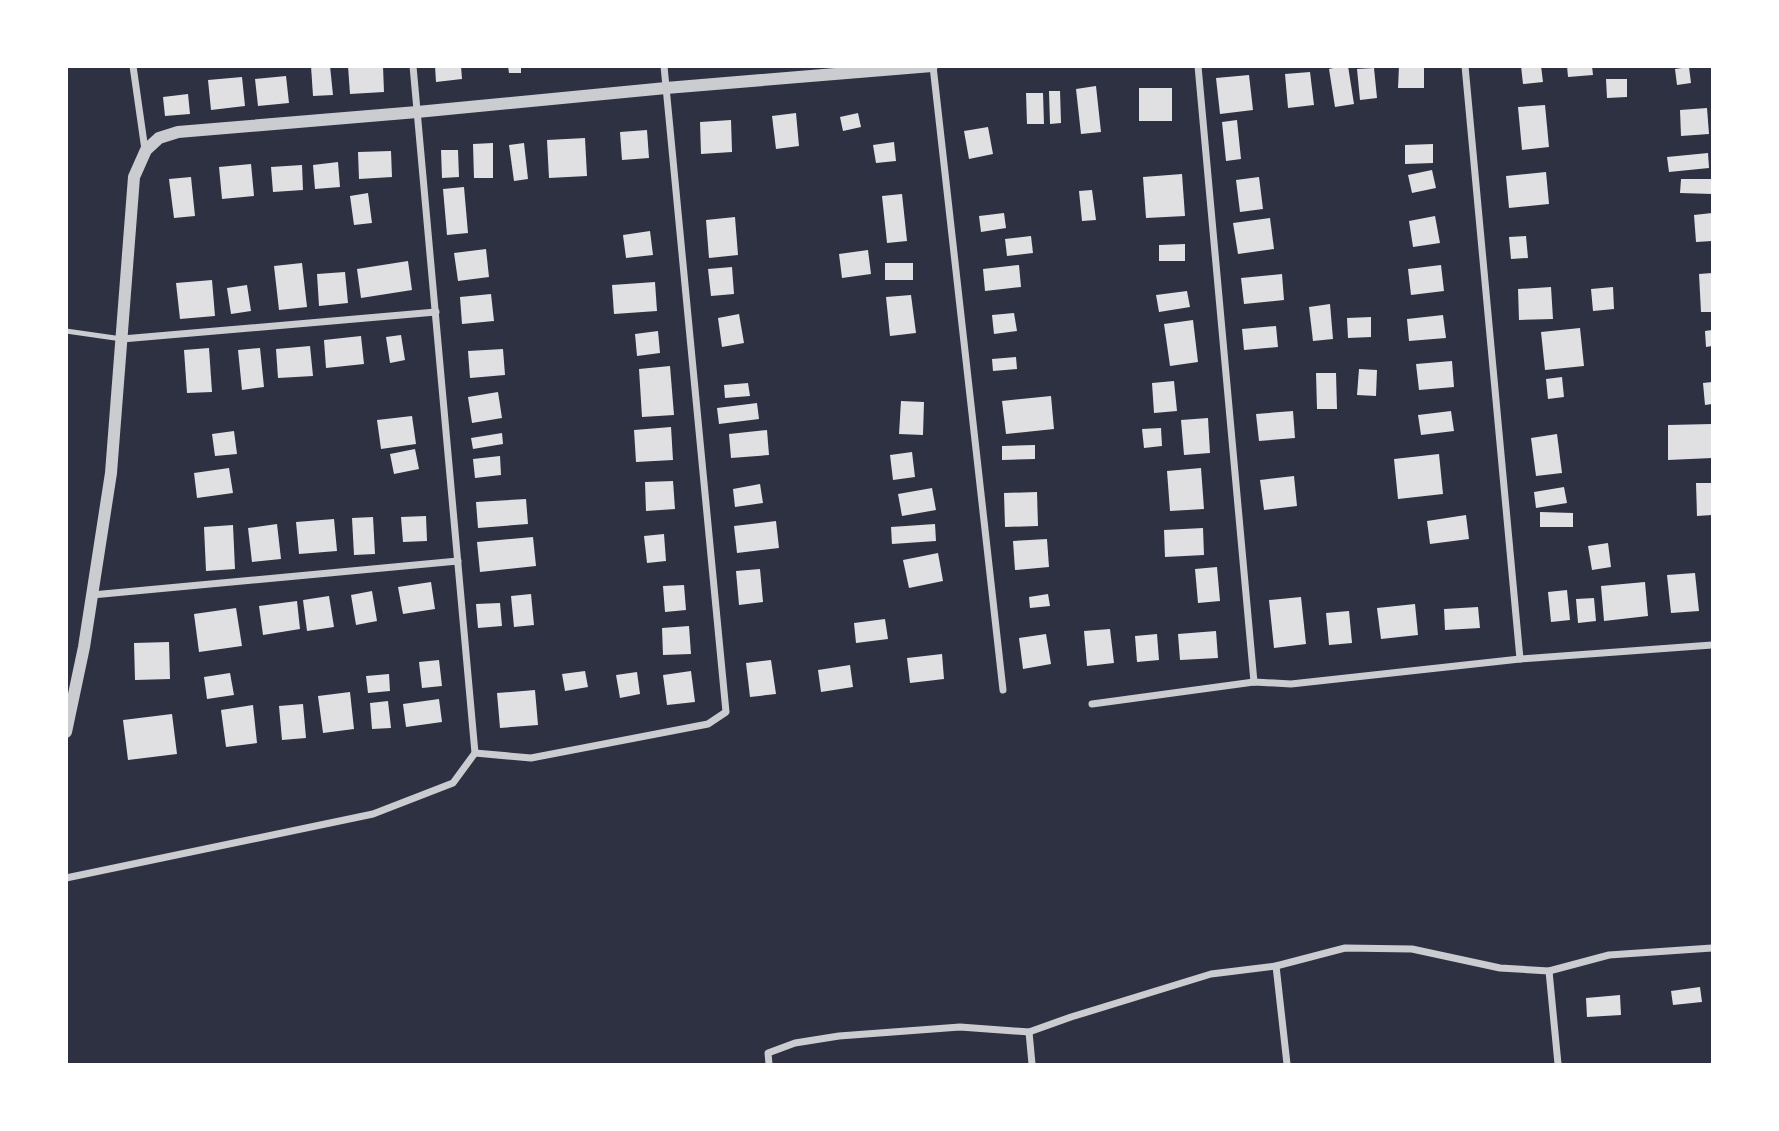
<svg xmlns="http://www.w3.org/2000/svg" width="1779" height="1131" viewBox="0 0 1779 1131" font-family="Commissioner,sans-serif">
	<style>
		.building { fill: #e0e0e3 }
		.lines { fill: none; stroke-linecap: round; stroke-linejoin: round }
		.service { stroke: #caccd0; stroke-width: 5 }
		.minor { stroke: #caccd0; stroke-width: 7 }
		.tertiary { stroke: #caccd0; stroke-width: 12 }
	</style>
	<rect width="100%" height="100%" fill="#2d3142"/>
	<g class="building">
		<path d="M311,66H330L333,95L313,96Z"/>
		<path d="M348,66H383L384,92L350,94Z"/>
		<path d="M435,66H461L462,79L436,82Z"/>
		<path d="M508,66H521V73H509Z"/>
		<path d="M1342,66H1348L1354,104L1335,107L1329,69Z"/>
		<path d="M1399,66H1424V88H1398Z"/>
		<path d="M1521,66H1541L1543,82L1523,84Z"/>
		<path d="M1567,66H1592L1593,75L1568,77Z"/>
		<path d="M1689,67L1691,83L1677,85L1675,69Z"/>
		<path d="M1374,68L1377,98L1360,100L1357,69Z"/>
		<path d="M1310,72L1314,105L1288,108L1285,74Z"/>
		<path d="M1249,75L1253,110L1220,114L1216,78Z"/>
		<path d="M286,76L289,103L258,106L255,79Z"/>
		<path d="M242,77L245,106L211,110L208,80Z"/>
		<path d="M1606,79H1627V97L1607,98Z"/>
		<path d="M1096,86L1101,132L1081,134L1076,89Z"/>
		<rect x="1139" y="88" width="33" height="33"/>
		<path d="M1049,91H1060L1061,123L1050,124Z"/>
		<path d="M1026,93H1043L1044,124H1027Z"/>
		<path d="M188,94L190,114L165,116L163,97Z"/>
		<path d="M1545,105L1549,147L1522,150L1518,107Z"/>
		<path d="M1707,108L1709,134L1681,136L1680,110Z"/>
		<path d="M796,113L799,146L776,149L772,116Z"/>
		<path d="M858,113L861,127L843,131L840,117Z"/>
		<path d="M731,120L732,152L701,154L700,122Z"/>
		<path d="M1237,120L1241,159L1226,161L1222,122Z"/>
		<path d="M988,127L993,154L969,159L964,131Z"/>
		<path d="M647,130L649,158L622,160L620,132Z"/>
		<path d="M585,138L587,176L549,178L547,140Z"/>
		<path d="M894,142L896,161L876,163L873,145Z"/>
		<path d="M493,143V178H474L473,144Z"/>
		<path d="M524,143L528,179L514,181L509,145Z"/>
		<path d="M1433,144V163L1405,164V145Z"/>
		<path d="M441,150H458L459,177L442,178Z"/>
		<path d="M391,151L392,177L359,179L358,152Z"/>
		<path d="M1708,153L1709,168L1669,172L1667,157Z"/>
		<path d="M338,162L340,187L315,189L313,165Z"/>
		<path d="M251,164L254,196L222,199L219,167Z"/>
		<path d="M302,165L303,190L273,192L271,167Z"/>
		<path d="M1432,170L1436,188L1412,193L1408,175Z"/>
		<path d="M1546,172L1549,204L1509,208L1506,176Z"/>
		<path d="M1182,174L1185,216L1146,218L1143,177Z"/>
		<path d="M191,177L195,216L174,218L169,179Z"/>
		<path d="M1259,177L1263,209L1240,212L1236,180Z"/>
		<path d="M1681,179H1712V194L1680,193Z"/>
		<path d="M464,187L468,233L447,235L443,189Z"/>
		<path d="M1092,190L1096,220L1082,221L1079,191Z"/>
		<path d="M368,193L372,223L354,225L350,196Z"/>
		<path d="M902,194L907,241L887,243L882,196Z"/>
		<path d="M1004,213L1006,228L981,232L979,216Z"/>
		<path d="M1712,213V241L1696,242L1694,215Z"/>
		<path d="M1435,216L1440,243L1413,247L1409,221Z"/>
		<path d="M735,217L738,255L709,258L706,220Z"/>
		<path d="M1270,218L1274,249L1238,254L1233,223Z"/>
		<path d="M650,231L653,255L626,258L623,235Z"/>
		<path d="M1031,236L1033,253L1007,256L1005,239Z"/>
		<path d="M1526,236L1528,258L1511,259L1509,237Z"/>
		<path d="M1185,244V261H1159V245Z"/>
		<path d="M486,249L489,277L458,281L454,253Z"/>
		<path d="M868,250L871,274L842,278L839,254Z"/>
		<path d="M408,261L412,290L361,298L357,269Z"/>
		<path d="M302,263L307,307L279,310L274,266Z"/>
		<rect x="885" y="263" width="28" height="17"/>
		<path d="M1019,265L1021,287L985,291L983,269Z"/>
		<path d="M1441,265L1444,291L1411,295L1408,269Z"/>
		<path d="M732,267L734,294L711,296L708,269Z"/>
		<path d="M345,272L348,303L319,306L317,274Z"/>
		<path d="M1712,273V312H1701L1699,274Z"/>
		<path d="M1282,274L1284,300L1244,304L1241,278Z"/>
		<path d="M212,280L215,316L180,319L176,283Z"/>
		<path d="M655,282L657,311L614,314L612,285Z"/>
		<path d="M247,285L251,311L231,314L227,288Z"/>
		<path d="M1551,287L1553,319L1519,320L1518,289Z"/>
		<path d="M1613,287L1614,309L1593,311L1591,289Z"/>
		<path d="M1187,291L1190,307L1159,312L1156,295Z"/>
		<path d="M491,294L494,321L462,324L460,297Z"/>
		<path d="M911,295L916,333L890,336L886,297Z"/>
		<path d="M1330,304L1333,339L1313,341L1309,307Z"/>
		<path d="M1014,313L1017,331L994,334L992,315Z"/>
		<path d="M739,314L744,343L722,347L718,318Z"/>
		<path d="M1443,315L1446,338L1409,341L1407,319Z"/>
		<path d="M1371,317V337L1348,338L1347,318Z"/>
		<path d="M1193,320L1198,362L1170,366L1164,324Z"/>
		<path d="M1276,326L1278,347L1244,350L1242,329Z"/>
		<path d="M1580,328L1584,366L1545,370L1541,332Z"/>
		<path d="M1712,330V346L1706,347L1705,331Z"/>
		<path d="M658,331L660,353L637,356L635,334Z"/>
		<path d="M401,335L405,360L390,363L386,337Z"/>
		<path d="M361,336L364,364L326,368L324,340Z"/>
		<path d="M310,346L313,376L278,378L276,349Z"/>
		<path d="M209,348L212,392L187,393L184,350Z"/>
		<path d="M260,348L264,387L242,390L238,350Z"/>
		<path d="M503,349L505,375L470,378L468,351Z"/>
		<path d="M1016,357L1017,369L993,371L992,359Z"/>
		<path d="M1452,361L1454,387L1419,390L1416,364Z"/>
		<path d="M670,366L674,415L642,417L639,369Z"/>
		<path d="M1359,369L1377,370L1376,396L1357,395Z"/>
		<path d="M1316,373H1336L1337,409H1317Z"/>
		<path d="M1562,377L1564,397L1548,399L1546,379Z"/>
		<path d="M1174,381L1177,411L1154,413L1152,383Z"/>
		<path d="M1712,382V404L1705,405L1703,383Z"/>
		<path d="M748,383L750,396L725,398L724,385Z"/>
		<path d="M498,392L502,418L472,423L468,397Z"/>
		<path d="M1051,396L1054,429L1006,434L1002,401Z"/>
		<path d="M901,401L924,402L923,435L899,434Z"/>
		<path d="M757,403L759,419L719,424L717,408Z"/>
		<path d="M1293,411L1295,438L1259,441L1256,414Z"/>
		<path d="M1451,411L1454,431L1421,435L1418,415Z"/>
		<path d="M412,416L416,444L381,449L377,420Z"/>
		<path d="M1208,418L1210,453L1184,455L1181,420Z"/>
		<path d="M1712,424V458L1668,460V425Z"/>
		<path d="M671,427L673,460L636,462L634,430Z"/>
		<path d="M1161,428L1162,446L1144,448L1142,429Z"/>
		<path d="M767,430L769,455L731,458L729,434Z"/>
		<path d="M234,431L237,454L215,456L212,434Z"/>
		<path d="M502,433L503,444L473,449L471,438Z"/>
		<path d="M1557,434L1562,473L1536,476L1531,438Z"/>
		<path d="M1035,445V459L1002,460V446Z"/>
		<path d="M415,449L419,469L394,474L390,454Z"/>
		<path d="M912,452L915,477L893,480L890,455Z"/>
		<path d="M1439,454L1443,494L1398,499L1394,459Z"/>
		<path d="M500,456L501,475L475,478L473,459Z"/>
		<path d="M229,468L233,493L197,498L194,473Z"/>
		<path d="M1201,468L1204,509L1170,511L1167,471Z"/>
		<path d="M1294,476L1297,506L1264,510L1260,480Z"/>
		<path d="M673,481L675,509L646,511L645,482Z"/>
		<path d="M1696,483H1712V515L1697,516Z"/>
		<path d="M760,484L763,503L735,507L733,489Z"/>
		<path d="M1564,487L1567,503L1536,508L1534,492Z"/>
		<path d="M932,488L936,510L902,516L898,494Z"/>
		<path d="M1037,492L1038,526L1005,527L1004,493Z"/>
		<path d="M526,499L528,524L478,528L476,502Z"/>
		<path d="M1540,512L1573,513V527H1540Z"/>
		<path d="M1466,515L1469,539L1430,544L1427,521Z"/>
		<path d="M426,516L427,541L403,542L401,517Z"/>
		<path d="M373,517L375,554L354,555L352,518Z"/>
		<path d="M334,519L337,551L299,554L296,522Z"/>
		<path d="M776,521L779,548L737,553L734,526Z"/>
		<path d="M277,524L281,559L252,562L248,528Z"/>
		<path d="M935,524L936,541L892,544L891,527Z"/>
		<path d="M233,525L235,569L206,571L204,527Z"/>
		<path d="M1203,528L1204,555L1165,557L1164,530Z"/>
		<path d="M664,534L666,561L647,563L644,536Z"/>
		<path d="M533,537L536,566L480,572L477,542Z"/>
		<path d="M1047,539L1049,567L1015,570L1013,541Z"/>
		<path d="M1608,543L1611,567L1592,570L1588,546Z"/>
		<path d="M938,553L943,581L909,588L903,560Z"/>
		<path d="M1217,567L1220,601L1198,603L1195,569Z"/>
		<path d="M760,569L763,602L739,605L736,571Z"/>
		<path d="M1695,573L1699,611L1671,613L1667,575Z"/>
		<path d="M431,582L435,609L403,614L398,587Z"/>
		<path d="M1645,582L1648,616L1604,621L1601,586Z"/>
		<path d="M684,585L686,610L665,612L663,586Z"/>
		<path d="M1567,590L1570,620L1551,622L1548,592Z"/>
		<path d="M372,591L377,621L356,625L351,595Z"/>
		<path d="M531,594L534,625L514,627L511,596Z"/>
		<path d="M1048,594L1050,606L1030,608L1029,597Z"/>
		<path d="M329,596L334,627L307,631L303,600Z"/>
		<path d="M1301,597L1306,644L1274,648L1269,600Z"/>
		<path d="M1594,598L1596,621L1578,623L1576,599Z"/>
		<path d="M297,601L300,629L263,635L259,606Z"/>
		<path d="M500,603L502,626L478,628L476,604Z"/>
		<path d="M1415,604L1418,635L1381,639L1377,608Z"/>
		<path d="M1478,607L1480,628L1445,630L1444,609Z"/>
		<path d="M236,608L242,646L199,652L194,614Z"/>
		<path d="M1349,611L1352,643L1329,645L1326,613Z"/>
		<path d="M885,619L888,639L856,643L854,623Z"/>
		<path d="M689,626L691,654L663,655L662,628Z"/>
		<path d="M1110,629L1114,663L1087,666L1084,631Z"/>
		<path d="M1216,631L1218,658L1180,660L1178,634Z"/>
		<path d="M1046,634L1051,664L1023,669L1019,638Z"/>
		<path d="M1157,634L1159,660L1137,662L1135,636Z"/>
		<path d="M169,642L170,679L135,680L134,643Z"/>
		<path d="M942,654L944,679L910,683L907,658Z"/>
		<path d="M439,660L442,686L422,688L419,662Z"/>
		<path d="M771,660L776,694L750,697L746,663Z"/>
		<path d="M850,665L853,687L821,692L818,670Z"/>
		<path d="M585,671L588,687L565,691L562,674Z"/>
		<path d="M691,671L695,702L667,705L663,675Z"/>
		<path d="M637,672L640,694L620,698L616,675Z"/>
		<path d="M230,673L234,695L207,699L204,677Z"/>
		<path d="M389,674L390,691L368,693L366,676Z"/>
		<path d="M535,690L538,725L500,728L497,693Z"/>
		<path d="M350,692L354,729L323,733L318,696Z"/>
		<path d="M439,699L442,722L406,727L403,704Z"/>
		<path d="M388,701L391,728L372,729L370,703Z"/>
		<path d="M303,704L306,738L282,740L279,706Z"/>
		<path d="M253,705L257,743L226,747L221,710Z"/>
		<path d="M172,714L177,754L128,760L123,720Z"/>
		<path d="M1700,987L1702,1002L1673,1005L1671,991Z"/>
		<path d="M1620,995L1621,1015L1587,1017L1586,998Z"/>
	</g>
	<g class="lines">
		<path class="service" d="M66,331L122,339"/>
		<g class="minor">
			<path d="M133,66L145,150"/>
			<path d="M413,66L475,753"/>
			<path d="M933,66L1003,690"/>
			<path d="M1198,66L1254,682"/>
			<path d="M1465,66L1520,659"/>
			<path d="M122,339L436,312"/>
			<path d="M92,595L458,561"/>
			<path d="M1092,704L1254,682L1291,684L1520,659L1712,645"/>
			<path d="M66,878L373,814L453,783L475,753L531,758L708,724L726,712L664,66"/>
			<path d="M1276,966L1287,1064"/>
			<path d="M1549,971L1558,1064"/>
			<path d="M1029,1032L1032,1064"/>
			<path d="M769,1064L768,1053L795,1043L839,1036L960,1027L1029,1032L1071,1017L1211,974L1276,966L1345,948L1412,949L1500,968L1549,971L1609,955L1712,948"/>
		</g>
		<path class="tertiary" d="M66,732L84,647L111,473L134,177L146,150L159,138L178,132L417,112L666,88L932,66"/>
	</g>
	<rect width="1779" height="1131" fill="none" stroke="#ffffff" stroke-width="136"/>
</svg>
